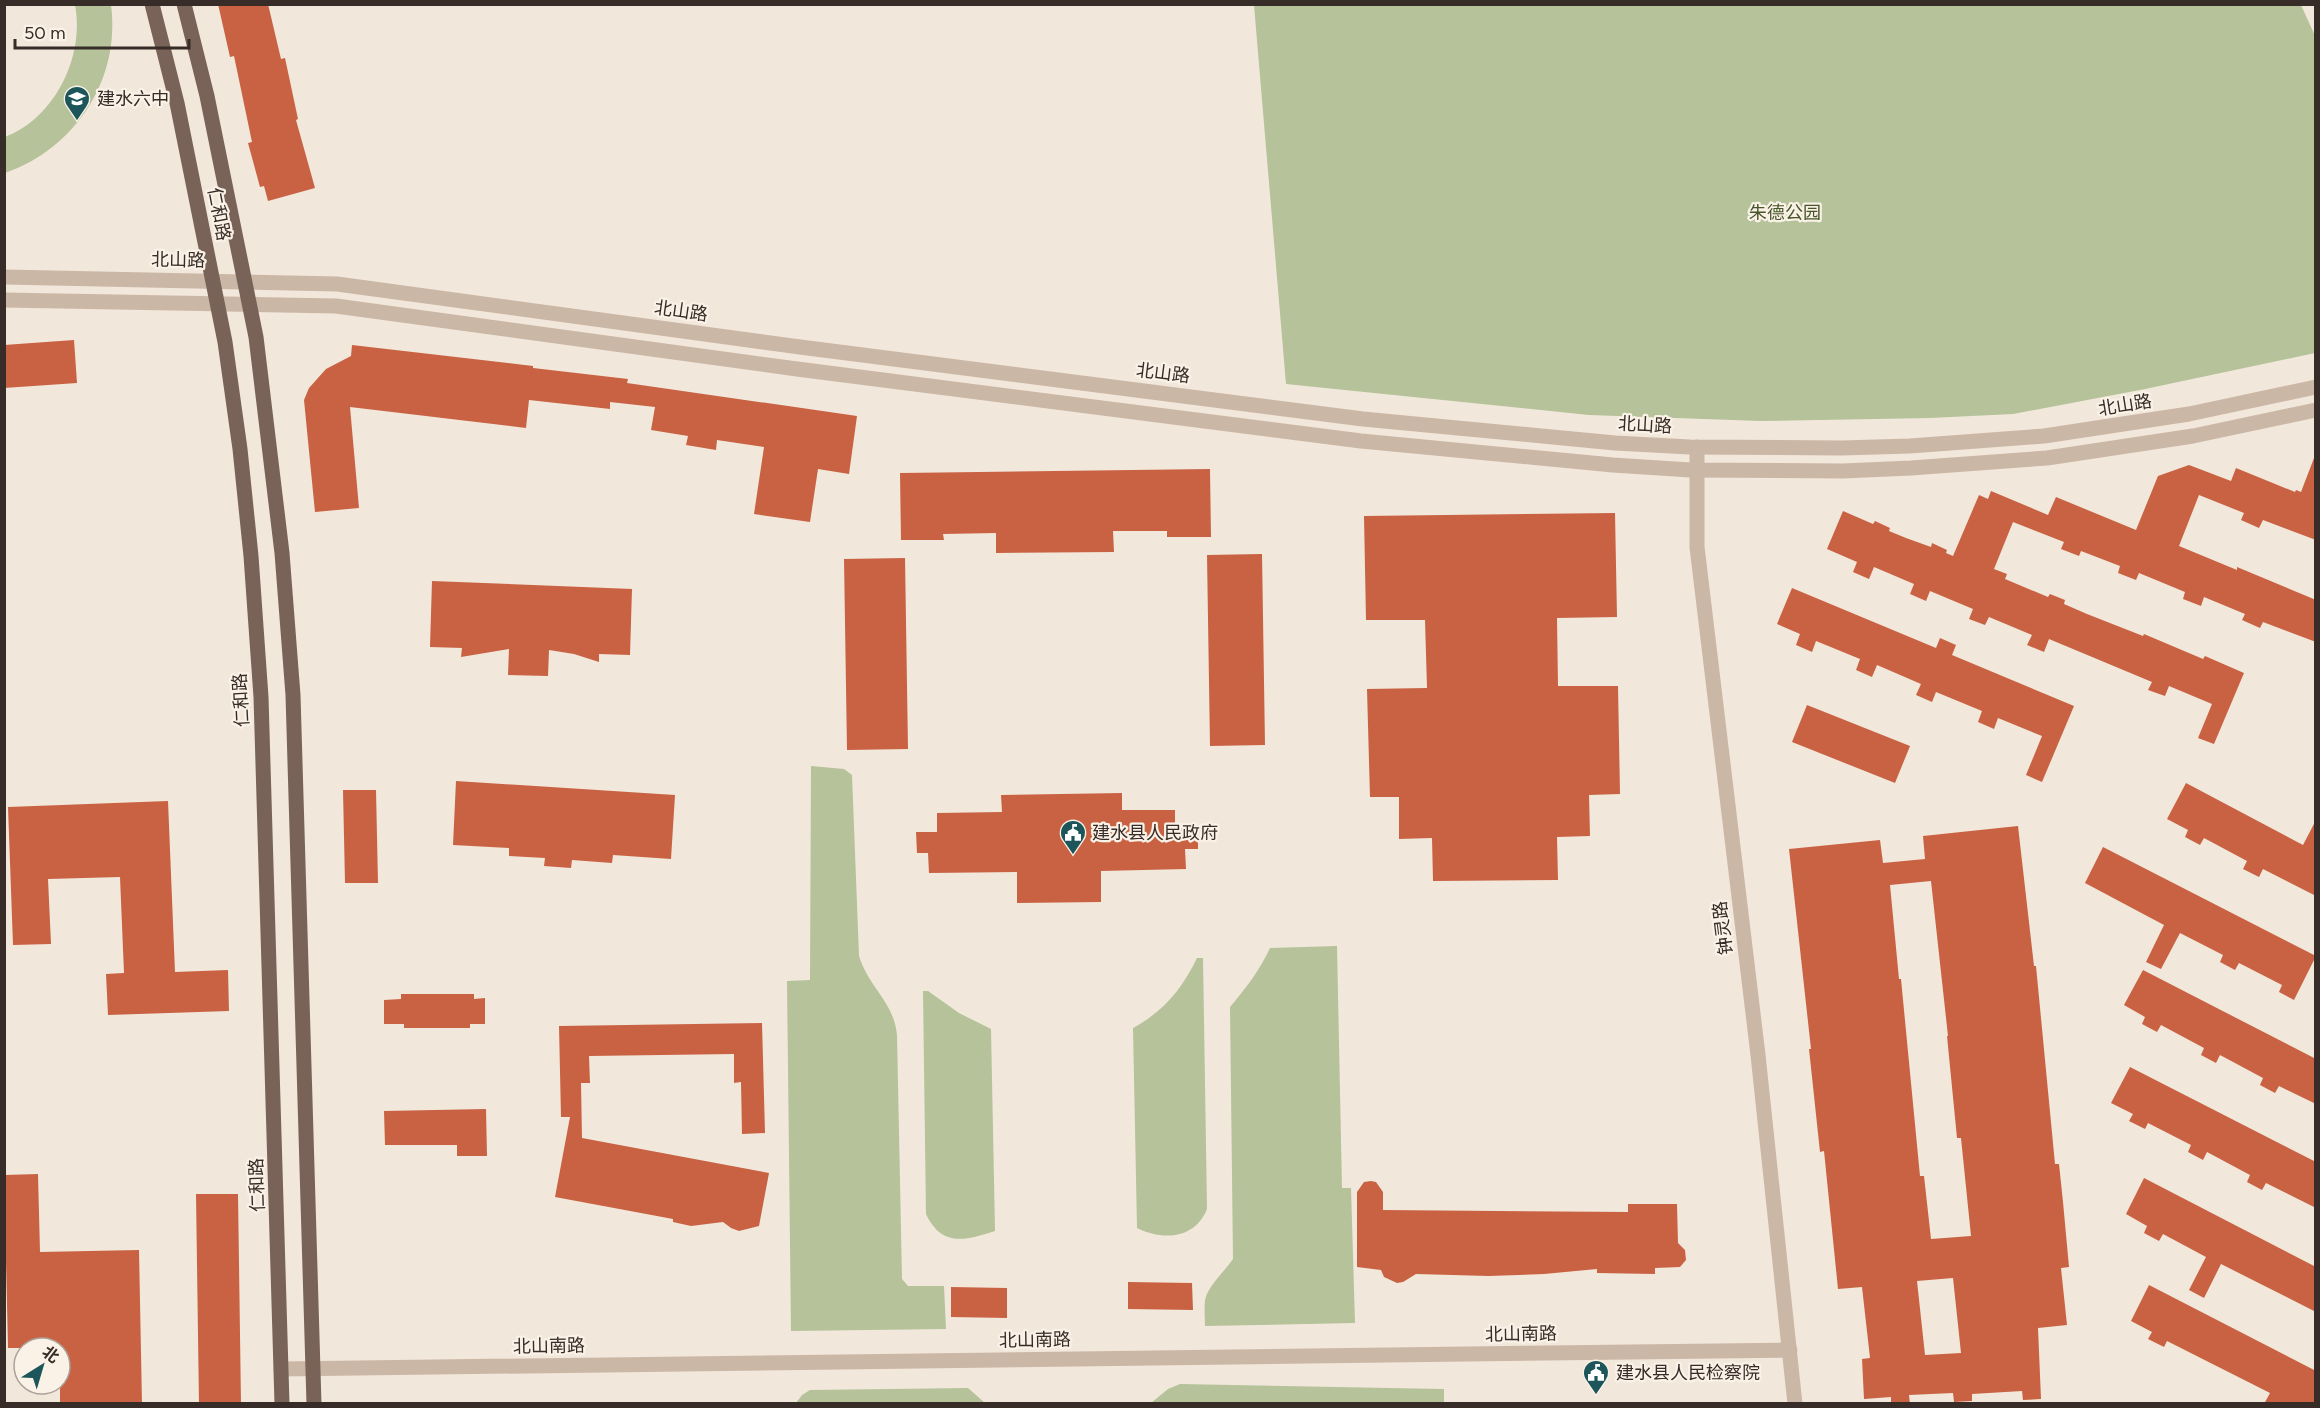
<svg xmlns="http://www.w3.org/2000/svg" width="2320" height="1408" viewBox="0 0 2320 1408" font-family="Figtree,'Noto Sans SC',sans-serif">
	<style>
		.green { fill: #b5c29a }
		.building { fill: #c96242; fill-rule: evenodd }
		.lines { fill: none; stroke-linecap: round; stroke-linejoin: round }
		.minor { stroke: #cbb7a6; stroke-width: 15 }
		.major { stroke: #796358; stroke-width: 15 }
		.labels { text-anchor: middle; dominant-baseline: central; stroke-width: 4.5; stroke-linejoin: round; paint-order: stroke }
		.poi-label { font-size: 18px; fill: #372c27; stroke: #faf1e7; text-anchor: start }
		.park-label { font-size: 18px; fill: #46562a; stroke: #faf1e7 }
		.street-label { font-size: 18px; fill: #372c27; stroke: #faf1e7 }
	</style>
	<rect width="100%" height="100%" fill="#f2e7db"/>
	<g class="green">
		<path d="M75,5H111C121,79 75,149 5,173V137C55,118 85,56 75,5Z"/>
		<path d="M1254,5H2301L2316,38L2315,353L2145,389L2013,414L1930,418L1761,421L1589,415L1286,384Z"/>
		<path d="M811,766L844,769L852,775L859,956C869,988 894,1002 897,1035L902,1279L908,1286H944L946,1329L791,1331L787,981L810,980Z"/>
		<path d="M1337,946L1342,1188H1351L1355,1323L1205,1326C1205,1318 1204,1309 1205,1301C1206,1288 1225,1271 1233,1259L1230,1007C1246,988 1260,970 1270,948Z"/>
		<path d="M1197,958H1203L1207,1209C1195,1239 1163,1241 1137,1228L1133,1028C1164,1011 1182,989 1197,958Z"/>
		<path d="M923,991H928L959,1013L991,1029L995,1231C966,1240 942,1248 926,1214Z"/>
		<path d="M1180,1384L1444,1389V1403H1151L1168,1389Z"/>
		<path d="M968,1388L985,1403H796L802,1395L810,1390Z"/>
	</g>
	<g class="building">
		<path d="M218,4H268L281,59L285,58L298,119L296,120L315,188L268,201L264,186L260,187L248,143L252,142L234,56L230,57Z"/>
		<path d="M74,340L77,383L4,388V345Z"/>
		<path d="M352,345L533,366V368L628,379L627,383L857,416L849,474L818,469L810,522L754,514L764,447L717,440L716,450L686,445L688,436L651,430L655,407L610,402V409L529,400L526,428L350,407L359,508L315,512L304,400L309,388L326,369L351,356Z"/>
		<path d="M2314,458L2316,540L2263,520L2259,528L2241,520L2244,513L2199,495L2179,546L2237,570V567L2316,600V642L2263,622L2260,628L2242,620L2245,614L2204,597L2201,606L2183,599L2185,592L2139,573L2136,580L2118,573L2120,566L2081,551L2079,556L2061,549L2064,542L2013,522L1994,569L2007,574L2005,579L2048,597L2050,594L2065,600L2064,604L2087,614L2143,636L2144,634L2203,659L2205,656L2244,673L2214,744L2198,738L2212,704L2169,686L2165,696L2148,690L2152,682L2049,639L2044,652L2027,645L2032,635L1989,617L1985,625L1969,619L1973,609L1930,591L1926,601L1910,594L1914,584L1874,567L1869,579L1853,572L1857,562L1827,549L1843,511L1873,524L1875,521L1890,528L1889,531L1906,538L1931,547L1932,543L1947,550L1946,553L1953,556L1979,495L1988,499L1991,491L2048,515L2056,497L2136,530L2158,476L2189,465L2231,481L2236,468L2295,492L2296,490L2301,492Z"/>
		<path d="M1210,469L1211,537H1167V531H1113L1114,552L996,553V533L943,534L944,540H901L900,473Z"/>
		<path d="M1615,513L1617,617L1557,618L1558,686H1618L1620,794L1589,795L1590,836L1557,837L1558,880L1433,881L1432,838L1399,839V797H1370L1367,689L1427,688L1425,620H1366L1364,516Z"/>
		<path d="M1262,554L1265,745L1210,746L1207,555Z"/>
		<path d="M905,558L908,749L847,750L844,559Z"/>
		<path d="M432,581L632,589L630,655L599,654V662L574,654L549,650L548,676L508,675L509,649L461,657L462,648L430,647Z"/>
		<path d="M1792,588L1936,648L1940,638L1956,645L1952,655L2074,706L2042,782L2026,775L2042,736L1998,718L1994,729L1978,722L1982,711L1936,692L1932,702L1916,695L1921,684L1877,665L1872,677L1856,670L1860,659L1816,641L1812,652L1796,645L1800,634L1777,624Z"/>
		<path d="M1807,705L1910,746L1895,783L1792,742Z"/>
		<path d="M456,781L675,795L671,859L613,855L612,863L572,860L571,868L544,866L545,858L509,856V848L453,845Z"/>
		<path d="M2186,783L2303,845L2316,820V896L2263,869L2259,877L2243,869L2247,861L2204,838L2200,845L2185,837L2188,830L2167,819Z"/>
		<path d="M343,790H376L378,883H345Z"/>
		<path d="M1122,793V810H1175V828H1198V849H1185L1186,869L1101,871V902L1017,903V872L929,873L928,853H917L916,832H937V813L1002,812L1001,795Z"/>
		<path d="M168,801L175,972L228,970L229,1011L108,1015L106,974L124,973L120,877L48,879L51,944L13,945L8,807Z"/>
		<path d="M2018,826L2034,966H2036L2055,1164H2059L2063,1202L2069,1267L2061,1268L2067,1325L2038,1328L2041,1399L2023,1400L2022,1391L1972,1394V1401L1954,1402L1953,1393L1909,1395L1910,1404H1891V1397L1864,1399L1862,1359L1870,1358L1862,1287L1838,1289L1824,1151L1820,1152L1809,1049H1811L1789,849L1880,840L1883,863L1925,859L1923,836ZM1931,881L1948,1036H1947L1957,1138H1961L1971,1236L1931,1239L1924,1176H1920L1901,979H1899L1890,885ZM1953,1278L1961,1353L1925,1355L1917,1281Z"/>
		<path d="M2103,847L2316,956L2294,1000L2279,992L2282,985L2239,963L2235,970L2220,962L2223,955L2180,933L2161,969L2146,962L2164,925L2085,883Z"/>
		<path d="M2143,970L2316,1059V1104L2279,1086L2275,1093L2260,1085L2263,1078L2220,1055L2216,1063L2201,1055L2204,1048L2161,1025L2157,1032L2142,1024L2145,1017L2124,1005Z"/>
		<path d="M401,994H474V999L485,998V1024H470V1028H404V1024H384V1000L401,999Z"/>
		<path d="M762,1023L765,1133L742,1134L741,1082L734,1083V1054L589,1056L590,1083H581L582,1138L769,1173L759,1226L739,1231L731,1228L723,1222L691,1226L673,1222V1219L555,1197L570,1117H561L559,1026Z"/>
		<path d="M2130,1067L2316,1162V1208L2266,1183L2262,1190L2247,1182L2250,1175L2207,1152L2203,1160L2188,1152L2191,1145L2148,1123L2145,1129L2129,1121L2133,1114L2111,1103Z"/>
		<path d="M486,1109L487,1156H457V1145H385L384,1111Z"/>
		<path d="M38,1174L40,1252L139,1250L142,1404H60V1348H8L4,1175Z"/>
		<path d="M2144,1178L2316,1267V1312L2221,1264L2204,1298L2189,1290L2206,1257L2163,1234L2159,1241L2144,1233L2147,1226L2126,1214Z"/>
		<path d="M1371,1181L1376,1182L1383,1192V1210L1628,1212V1204H1677L1678,1243L1685,1250L1686,1260L1680,1267L1655,1268V1274L1597,1273V1269L1544,1274L1489,1276L1416,1274L1403,1282L1397,1283L1384,1277L1381,1270L1357,1267V1192L1364,1182Z"/>
		<path d="M196,1194H238L241,1404H199Z"/>
		<path d="M1128,1282L1192,1283L1193,1310L1128,1309Z"/>
		<path d="M2149,1285L2316,1371V1404H2264L2270,1393L2167,1341L2164,1347L2148,1339L2152,1332L2131,1321Z"/>
		<path d="M951,1287L1007,1288V1318L951,1317Z"/>
	</g>
	<g class="lines">
		<g class="minor">
			<path d="M4,277L337,284L800,347L1363,419L1615,443L1690,447L1842,448L1910,446L2044,436L2189,414L2316,387"/>
			<path d="M4,300L336,306L797,369L1361,441L1613,465L1690,470L1843,471L1911,468L2047,458L2193,436L2316,410"/>
			<path d="M1697,447V547L1758,1055L1795,1404"/>
			<path d="M281,1369L1790,1350"/>
		</g>
		<g class="major">
			<path d="M152,4L177,103L225,342L240,449L251,556L261,697L282,1404"/>
			<path d="M184,4L207,96L256,337L282,553L293,695L314,1404"/>
		</g>
	</g>
	<defs>
		<symbol id="school-pin" viewBox="-11 -11 22 30"><path d="M0 17L-7.5 6A9.5 9.5 0 1 1 7.5 6Z" fill="#1c565a" stroke="#faf1e7"/><path d="M0-5L7-2L0 1L-7-2ZM-4 1L0 2.5L4 1V4Q0 6-4 4Z" fill="#fff"/></symbol>
		<symbol id="civic-pin" viewBox="-11 -11 22 30"><path d="M0 17L-7.5 6A9.5 9.5 0 1 1 7.5 6Z" fill="#1c565a" stroke="#faf1e7"/><path d="M-.6-6.5H3V-4.5H.6V-3L4-1V1h2V6H-6V1h2V-1L-.6-3ZM-1.2 2.5V6h2.4V2.5Z" fill="#fff"/></symbol>
	</defs>
	<g fill-rule="evenodd">
		<use href="#school-pin" x="62" y="84" width="30" height="40"/>
		<use href="#civic-pin" x="1058" y="818" width="30" height="40"/>
		<use href="#civic-pin" x="1581" y="1358" width="30" height="40"/>
	</g>
	<g class="labels">
		<g class="poi-label">
			<text x="97" y="99">建水六中</text>
			<text x="1092" y="833">建水县人民政府</text>
			<text x="1616" y="1373">建水县人民检察院</text>
		</g>
		<g class="park-label">
			<text x="1785" y="213">朱德公园</text>
		</g>
		<g class="street-label">
			<text transform="translate(219 214) rotate(79)">仁和路</text>
			<text transform="translate(178 260) rotate(1)">北山路</text>
			<text transform="translate(681 311) rotate(8)">北山路</text>
			<text transform="translate(1163 373) rotate(7)">北山路</text>
			<text transform="translate(2125 405) rotate(-9)">北山路</text>
			<text transform="translate(1645 425) rotate(3)">北山路</text>
			<text transform="translate(241 700) rotate(-93)">仁和路</text>
			<text transform="translate(1723 928) rotate(-97)">钟灵路</text>
			<text transform="translate(257 1185) rotate(-92)">仁和路</text>
			<text transform="translate(1521 1334) rotate(-1)">北山南路</text>
			<text transform="translate(1035 1340) rotate(-1)">北山南路</text>
			<text transform="translate(549 1346) rotate(-1)">北山南路</text>
		</g>
	</g>
	<rect width="2320" height="1408" fill="none" stroke="#372c27" stroke-width="12"/>
	<g transform="translate(42 1366) rotate(37)"><circle r="28" fill="#faf1e7" stroke="#aca29a" stroke-width="1.5"/>
	<path d="M0-4.5L10 22L0 15L-10 22Z" fill="#1c565a"/>
	<text y="-9" font-size="16" font-weight="bold" text-anchor="middle" fill="#372c27">北</text>
	</g>
	<path d="M15 39v9h174v-9" fill="none" stroke="#372c27" stroke-width="3"/>
	<text x="24" y="39" font-size="18" fill="#372c27" stroke="#faf1e7" stroke-width="4.5" paint-order="stroke">50 m</text>
</svg>
